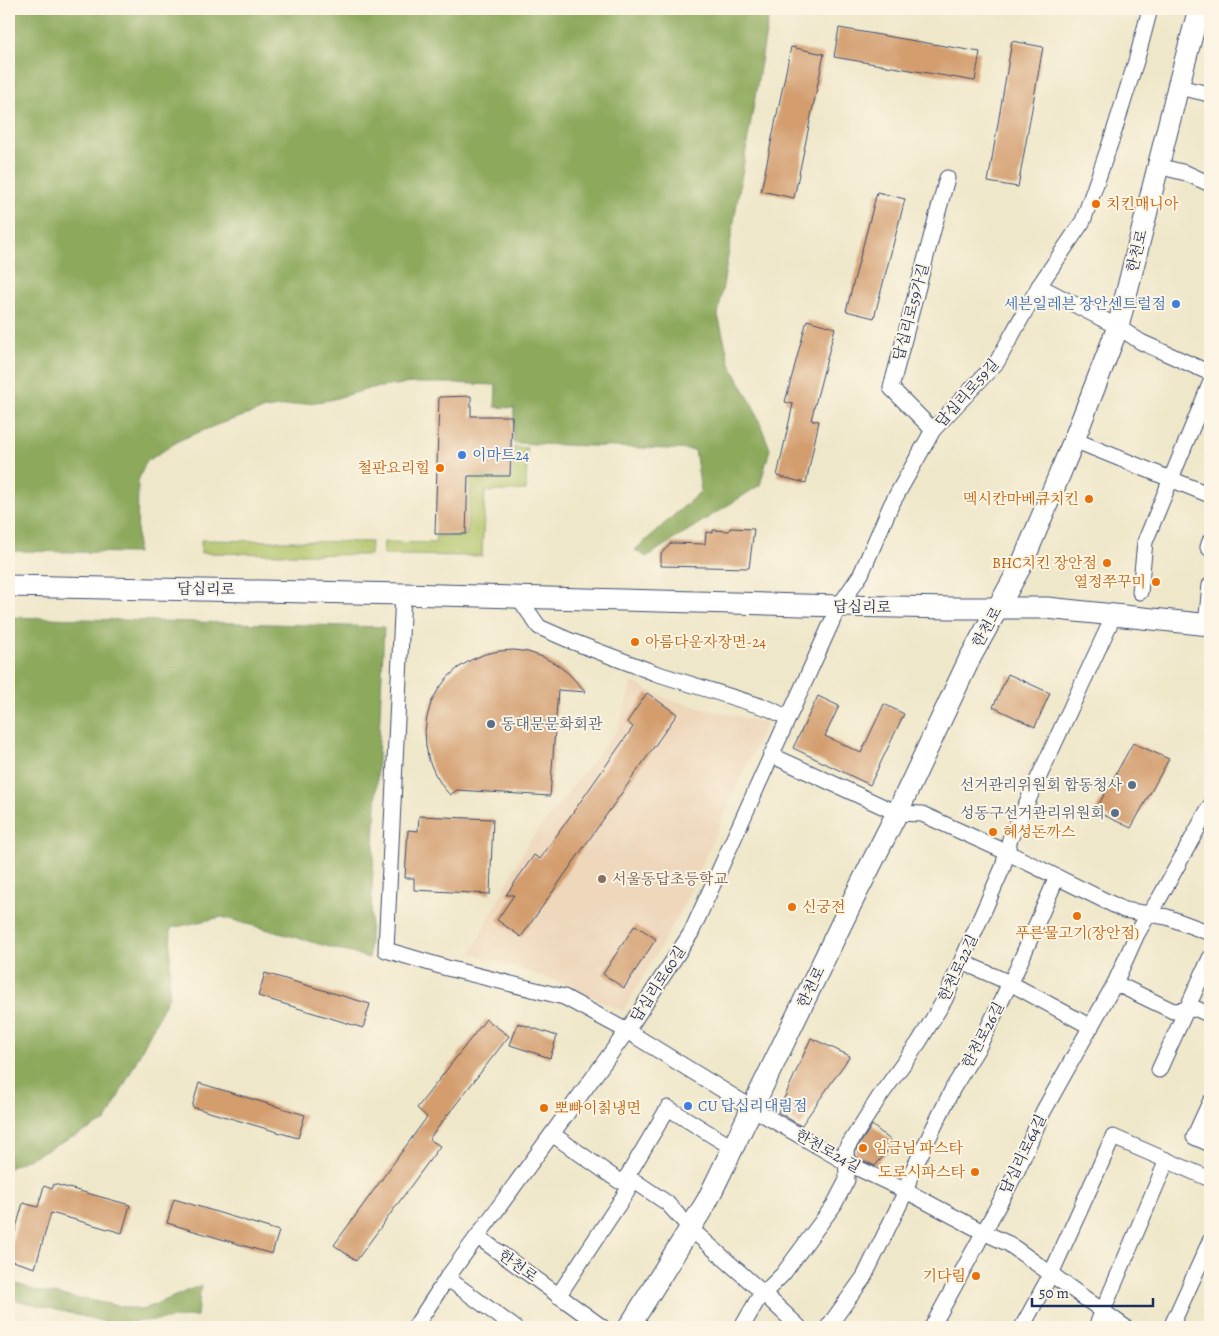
<svg xmlns="http://www.w3.org/2000/svg" width="1219" height="1336" viewBox="0 0 1219 1336" font-family="Alegreya,'Noto Serif KR',serif">
	<style>
		.built { fill: #eed7bb }
		.green { fill: #b0c367; stroke: #667962 }
		.forest { fill: #8ca95c; stroke: #546c5d }
		.building { fill: #d39d6e }
		.lines { fill: none; stroke-linecap: round; stroke-linejoin: round }
		.street-casing { stroke: #3b4b6e; stroke-width: 17 }
		.secondary-casing { stroke: #3b4b6e; stroke-width: 23 }
		.street { stroke: #fff; stroke-width: 15 }
		.secondary { stroke: #fff; stroke-width: 21 }
		.food-dot { fill: #e8710a; stroke: #fcf5e5; stroke-width: 2 }
		.shop-dot { fill: #3f7fe0; stroke: #fcf5e5; stroke-width: 2 }
		.service-dot { fill: #5c6f8a; stroke: #fcf5e5; stroke-width: 2 }
		.education-dot { fill: #8d6e63; stroke: #fcf5e5; stroke-width: 2 }
		.labels { text-anchor: middle; dominant-baseline: central; stroke-width: 4; stroke-linejoin: round; paint-order: stroke }
		.food-label { font-size: 15px; fill: #c56008; stroke: #fcf5e5; text-anchor: start }
		.street-label { font-size: 15px; fill: #1b2f5e; stroke: #fcf5e5 }
		.shop-label { font-size: 15px; fill: #366cbe; stroke: #fcf5e5; text-anchor: start }
		.service-label { font-size: 15px; fill: #4e5e75; stroke: #fcf5e5; text-anchor: end }
		.education-label { font-size: 15px; fill: #785e54; stroke: #fcf5e5; text-anchor: start }
	</style>
	<rect width="100%" height="100%" fill="#fcf5e5"/>
	<filter id="ink" filterUnits="userSpaceOnUse"><feTurbulence type="fractalNoise" baseFrequency=".02" numOctaves="2"/><feDisplacementMap in="SourceGraphic" scale="10" xChannelSelector="R" yChannelSelector="G"/><feConvolveMatrix kernelMatrix="1 2 1 2 8 2 1 2 1" color-interpolation-filters="sRGB"/></filter>
	<filter id="wash" filterUnits="userSpaceOnUse"><feTurbulence type="fractalNoise" baseFrequency=".0096" numOctaves="4" result="noise"/><feDisplacementMap in="SourceGraphic" scale="20" xChannelSelector="R" yChannelSelector="G"/><feGaussianBlur stdDeviation="1.12" result="paint"/><feColorMatrix in="noise" values="0 0 0 0 0 0 0 0 0 0 0 0 0 0 0 0 0 1.4 0 .05"/><feComposite in="paint" operator="in"/></filter>
	<g filter="url(#wash)">
		<rect width="100%" height="100%" fill="#efe7c9"/>
		<path class="built" d="M632,682L669,700L766,723L679,915L623,1011L553,980L471,953L528,843L619,728Z"/>
		<g class="green">
			<path d="M514,447L527,448L526,490L485,492L482,556L383,555L384,542L435,543L436,536L467,535L471,477H512Z"/>
			<path d="M201,540L371,542L370,555L201,553Z"/>
		</g>
		<g class="forest">
			<path d="M9,9H770L718,315L730,364L754,408L770,449L760,485L646,557L635,550L701,491L695,450L513,443L514,408L495,407L496,385L448,383H412L372,388L330,400L265,409L219,424L180,440L146,462L138,481L137,553L9,551Z"/>
			<path d="M9,617L384,627L369,958L222,917L171,928L169,996L106,1121L9,1168Z"/>
			<path d="M9,1281L37,1291L142,1310L201,1285L197,1316L114,1324L16,1300H9Z"/>
		</g>
		<g id="blocks">
			<g class="building">
				<path d="M839,28L980,52L975,81L834,57Z"/>
				<path d="M1012,41L1043,47L1018,187L988,182Z"/>
				<path d="M791,47L824,54L794,198L761,191Z"/>
				<path d="M877,192L905,199L874,318L846,311Z"/>
				<path d="M807,320L835,328L811,420L819,421L806,483L777,476L793,404L785,402Z"/>
				<path d="M471,396V416H512L510,476H468L466,534H435L439,397Z"/>
				<path d="M730,528L754,529L749,568L661,566V554L671,543L705,544L706,532L713,533V530L729,531Z"/>
				<path d="M514,650L528,652L543,657L556,664L568,673L586,692L558,690L550,796L457,790L450,795L443,787L435,774L429,761L426,746L425,731L427,717L431,703L438,690L447,678L458,668L471,660L485,654L499,651Z"/>
				<path d="M1008,674L1050,693L1035,727L993,707Z"/>
				<path d="M647,693L677,714L521,937L497,920L514,895H506L534,855L540,859L633,727L627,722Z"/>
				<path d="M818,696L839,706L825,736L861,753L884,704L904,714L870,785L793,748Z"/>
				<path d="M1133,743L1169,759L1131,828L1095,811Z"/>
				<path d="M419,816L493,819L490,894L414,890V878H405L408,830L418,831Z"/>
				<path d="M635,925L656,939L624,988L603,974Z"/>
				<path d="M265,973L370,1004L363,1028L258,996Z"/>
				<path d="M486,1019L509,1036L429,1139L440,1146L356,1261L334,1245L427,1117L417,1108Z"/>
				<path d="M518,1023L557,1036L550,1058L510,1045Z"/>
				<path d="M811,1038L850,1056L801,1126L778,1112Z"/>
				<path d="M199,1083L305,1115L298,1138L192,1107Z"/>
				<path d="M872,1125L894,1143L875,1166L856,1157L855,1152Z"/>
				<path d="M54,1184L130,1205L122,1233L51,1213L35,1268L9,1260V1253L23,1203L38,1207L44,1186L52,1189Z"/>
				<path d="M174,1199L279,1231L272,1254L167,1223Z"/>
			</g>
		</g>
	</g>
	<g filter="url(#ink)">
		<use href="#blocks" fill-opacity="0" stroke="#3b4b6e" stroke-width="1"/>
		<g class="lines">
			<defs>
				<g id="street">
					<path d="M1178,87L1205,93L1210,95"/>
					<path d="M1158,166L1186,173L1210,184"/>
					<path d="M1039,286L1118,327L1141,342L1210,373"/>
					<path d="M933,430L891,388L947,178"/>
					<path d="M1074,440L1210,495"/>
					<path d="M1210,541L1208,547L1210,549"/>
					<path d="M1140,592L1145,542L1210,384"/>
					<path d="M403,594L386,950L447,968L564,997L627,1031L752,1108L847,1163L906,1191L983,1232L1009,1244L1125,1327"/>
					<path d="M518,597L539,627L571,641L655,673L770,709L788,718"/>
					<path d="M1206,625L1210,585"/>
					<path d="M771,755L897,813L922,814L1006,852L1124,910L1167,917L1210,933"/>
					<path d="M962,962L1010,983L1091,1027"/>
					<path d="M1115,983L1173,1011L1197,1009L1210,1015"/>
					<path d="M1159,1070L1210,958"/>
					<path d="M1210,1102L1194,1137L1210,1144"/>
					<path d="M552,1134L619,1181L636,1182L667,1203L690,1228L763,1293L799,1327"/>
					<path d="M478,1237L602,1327"/>
					<path d="M447,1278L514,1327"/>
					<path d="M558,1296L628,1190V1175L668,1108L733,1148"/>
					<path d="M415,1327L447,1278L627,1031L691,933L839,606L861,574L891,505L933,430L997,362L1039,286L1083,221L1112,138L1137,58L1150,9"/>
					<path d="M742,1327L758,1299L783,1274L834,1205L847,1180L846,1149L878,1099L919,1042L945,999L1003,867L1010,839L1114,615"/>
					<path d="M828,1327L864,1277L906,1191L910,1176L953,1088L979,1046L1017,969L1057,877"/>
					<path d="M932,1327L1017,1171L1043,1112L1115,983L1137,934L1148,915L1159,899L1210,806"/>
					<path d="M1022,1327L1051,1274L1113,1137L1210,1179"/>
					<path d="M1096,1327L1167,1160"/>
					<path d="M1171,1327L1210,1241"/>
				</g>
				<g id="secondary">
					<path d="M9,586L403,594L839,606L952,608H1047L1210,625"/>
					<path d="M629,1327L707,1201L851,904L897,813L970,658L1022,564L1074,440L1118,327L1178,87L1199,9"/>
				</g>
			</defs>
			<use href="#street" class="street-casing"/>
			<use href="#secondary" class="secondary-casing"/>
			<use href="#street" class="street"/>
			<use href="#secondary" class="secondary"/>
		</g>
	</g>
	<g class="food-dot">
		<circle cx="1096" cy="204" r="5"/>
		<circle cx="440" cy="468" r="5"/>
		<circle cx="1089" cy="499" r="5"/>
		<circle cx="1107" cy="563" r="5"/>
		<circle cx="1156" cy="582" r="5"/>
		<circle cx="635" cy="642" r="5"/>
		<circle cx="993" cy="832" r="5"/>
		<circle cx="792" cy="907" r="5"/>
		<circle cx="1077" cy="916" r="5"/>
		<circle cx="544" cy="1108" r="5"/>
		<circle cx="863" cy="1148" r="5"/>
		<circle cx="975" cy="1172" r="5"/>
		<circle cx="976" cy="1276" r="5"/>
	</g>
	<g class="shop-dot">
		<circle cx="1176" cy="304" r="5"/>
		<circle cx="462" cy="455" r="5"/>
		<circle cx="688" cy="1106" r="5"/>
	</g>
	<g class="service-dot">
		<circle cx="491" cy="724" r="5"/>
		<circle cx="1132" cy="785" r="5"/>
		<circle cx="1115" cy="813" r="5"/>
	</g>
	<circle class="education-dot" cx="602" cy="879" r="5"/>
	<g class="labels">
		<g class="food-label">
			<text x="1106" y="204">치킨매니아</text>
			<text x="430" y="468" text-anchor="end">철판요리힐</text>
			<text x="1079" y="499" text-anchor="end">멕시칸마베큐치킨</text>
			<text x="1097" y="563" text-anchor="end">BHC치킨 장안점</text>
			<text x="1146" y="582" text-anchor="end">열정쭈꾸미</text>
			<text x="645" y="642">아름다운자장면-24</text>
			<text x="1003" y="832">혜성돈까스</text>
			<text x="802" y="907">신궁전</text>
			<text x="1077" y="933" text-anchor="middle">푸른물고기(장안점)</text>
			<text x="554" y="1108">뽀빠이칡냉면</text>
			<text x="873" y="1148">임금님 파스타</text>
			<text x="965" y="1172" text-anchor="end">도로시파스타</text>
			<text x="966" y="1276" text-anchor="end">기다림</text>
		</g>
		<g class="street-label">
			<text transform="translate(1137 251) rotate(-76)">한천로</text>
			<text transform="translate(911 312) rotate(-75)">답십리로59가길</text>
			<text transform="translate(967 393) rotate(-48)">답십리로59길</text>
			<text transform="translate(206 589) rotate(1)">답십리로</text>
			<text transform="translate(862 607) rotate(1)">답십리로</text>
			<text transform="translate(987 627) rotate(-61)">한천로</text>
			<text transform="translate(958 968) rotate(-65)">한천로22길</text>
			<text transform="translate(658 984) rotate(-57)">답십리로60길</text>
			<text transform="translate(811 987) rotate(-64)">한천로</text>
			<text transform="translate(983 1035) rotate(-62)">한천로26길</text>
			<text transform="translate(828 1151) rotate(29)">한천로24길</text>
			<text transform="translate(1023 1154) rotate(-64)">답십리로64길</text>
			<text transform="translate(518 1266) rotate(36)">한천로</text>
		</g>
		<g class="shop-label">
			<text x="1166" y="304" text-anchor="end">세븐일레븐 장안센트럴점</text>
			<text x="472" y="455">이마트24</text>
			<text x="698" y="1106">CU 답십리대림점</text>
		</g>
		<g class="service-label">
			<text x="501" y="724" text-anchor="start">동대문문화회관</text>
			<text x="1122" y="785">선거관리위원회 합동청사</text>
			<text x="1105" y="813">성동구선거관리위원회</text>
		</g>
		<g class="education-label">
			<text x="612" y="879">서울동답초등학교</text>
		</g>
	</g>
	<rect width="1219" height="1336" fill="none" stroke="#fcf5e5" stroke-width="30"/>
	<path d="M1032 1298v8h121v-8" fill="none" stroke="#1b2f5e" stroke-width="2.5"/>
	<text x="1039" y="1298" font-size="15" fill="#1b2f5e" stroke="#fcf5e5" stroke-width="4" paint-order="stroke">50 m</text>
</svg>
